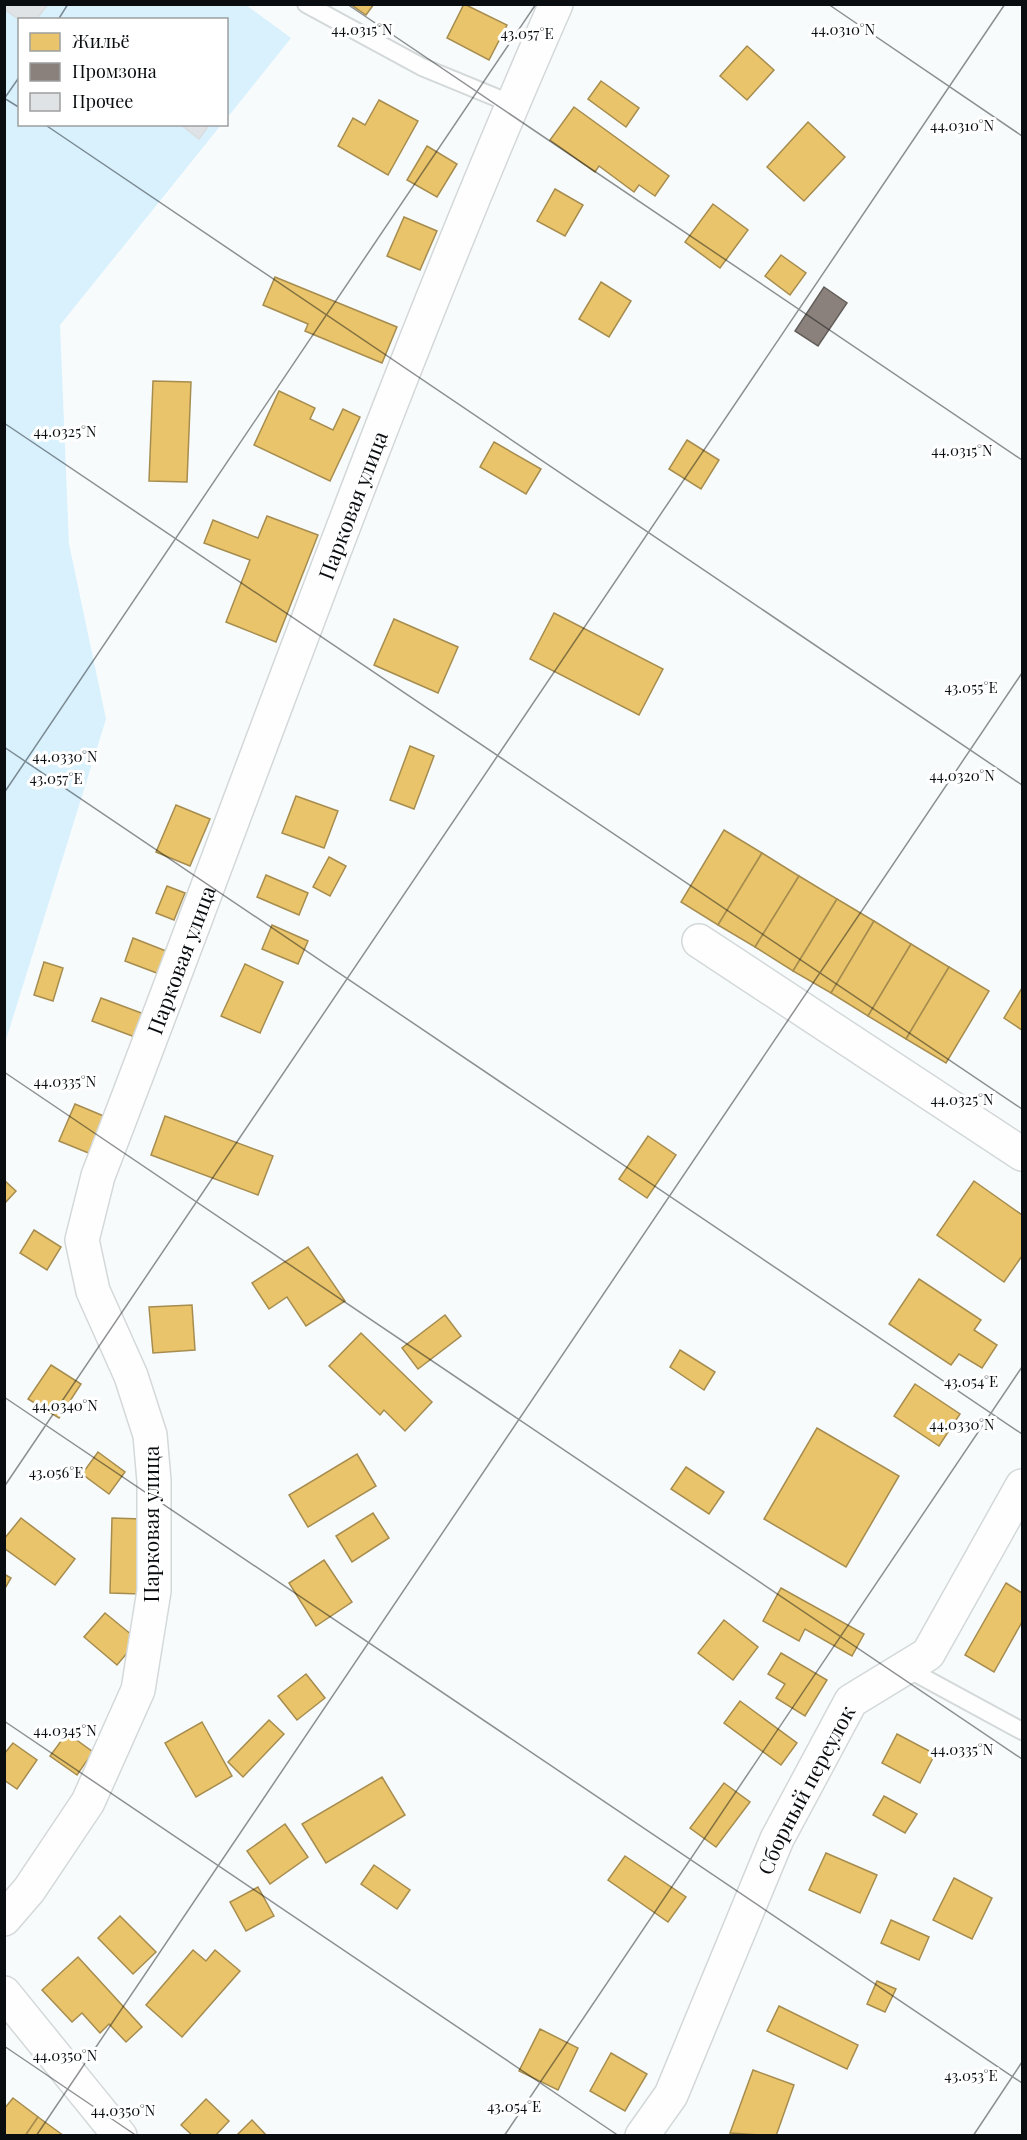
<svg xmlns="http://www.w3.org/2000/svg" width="1027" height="2140" viewBox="0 0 1027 2140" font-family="'Playfair Display',serif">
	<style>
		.green { fill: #d8f1fd }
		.homes { fill: #e9c46a; stroke: #a68d4f; stroke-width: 1.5 }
		.industry { fill: #8a817c; stroke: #635e5b; stroke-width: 1.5 }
		.building { fill: #e0e3e5; stroke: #dadddf; stroke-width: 1.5 }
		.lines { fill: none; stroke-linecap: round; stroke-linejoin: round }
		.service-casing { stroke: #d3d8d9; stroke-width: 20 }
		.minor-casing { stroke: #d3d8d9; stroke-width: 36 }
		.service { stroke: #fefeff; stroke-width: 16 }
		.minor { stroke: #fefeff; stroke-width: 33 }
		.ticks { fill: none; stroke: #090d0f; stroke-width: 1.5; stroke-opacity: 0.45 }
		.labels { text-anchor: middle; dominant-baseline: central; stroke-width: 6; stroke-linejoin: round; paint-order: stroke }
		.street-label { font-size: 21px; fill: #090d0f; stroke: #fff }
		.ticks-label { font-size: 15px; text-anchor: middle; fill: #090d0f; stroke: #fff; stroke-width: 6; stroke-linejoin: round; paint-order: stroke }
	</style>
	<rect width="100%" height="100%" fill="#f8fbfc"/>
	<path class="green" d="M5,5H246L291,38L227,118L226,20H20V124L221,125L60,325L69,544L106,719L5,1043Z"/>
	<g class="homes">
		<path d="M350,4H374L366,15Z"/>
		<path d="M464,4L507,25L489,60L447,38Z"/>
		<path d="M747,46L774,70L747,100L720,76Z"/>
		<path d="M601,81L639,108L626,127L588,99Z"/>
		<path d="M379,100L418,121L388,175L338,146L353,118L365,125Z"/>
		<path d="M574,107L669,176L655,196L639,185L634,192L599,166L595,172L550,140Z"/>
		<path d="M808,122L845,157L804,201L767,167Z"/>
		<path d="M427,146L457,164L437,197L407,180Z"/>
		<path d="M555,189L583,205L565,236L537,221Z"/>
		<path d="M713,204L748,230L720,268L685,242Z"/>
		<path d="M404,217L437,231L420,270L387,256Z"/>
		<path d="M781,255L806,273L790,295L765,276Z"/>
		<path d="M275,277L397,327L382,363L305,331L308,324L263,305Z"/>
		<path d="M601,282L631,301L609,337L579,319Z"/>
		<path d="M153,381L191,382L187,482L149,481Z"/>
		<path d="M279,391L315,408L310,419L333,430L343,409L360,417L330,481L254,445Z"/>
		<path d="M687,440L719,460L701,489L669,469Z"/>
		<path d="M494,442L541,469L526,494L480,467Z"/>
		<path d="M267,516L318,535L276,642L226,622L250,560L204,543L213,520L258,538Z"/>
		<path d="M554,613L663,669L639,715L530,659Z"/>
		<path d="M394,619L458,647L438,693L374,665Z"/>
		<path d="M410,746L434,756L414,809L390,800Z"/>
		<path d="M296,796L338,811L324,848L282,833Z"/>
		<path d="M176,805L210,819L190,866L156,852Z"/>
		<path d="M724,830L762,853L718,925L681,902Z"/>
		<path d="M762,853L799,876L755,947L718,925Z"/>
		<path d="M329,857L346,866L330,896L313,887Z"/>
		<path d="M266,875L308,893L299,915L257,897Z"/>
		<path d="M799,876L837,899L793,971L755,947Z"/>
		<path d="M167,886L185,893L174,920L156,913Z"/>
		<path d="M837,899L874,921L831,993L793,971Z"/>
		<path d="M874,921L911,944L868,1016L831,993Z"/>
		<path d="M272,925L308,941L298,964L262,949Z"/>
		<path d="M133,938L171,953L162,975L125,961Z"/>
		<path d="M911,944L949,967L906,1039L868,1016Z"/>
		<path d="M44,962L63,968L53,1001L34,995Z"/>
		<path d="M245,964L283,982L260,1033L221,1016Z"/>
		<path d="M949,967L989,991L946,1063L906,1039Z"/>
		<path d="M1022,988V1030L1004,1018Z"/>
		<path d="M101,998L144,1014L135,1037L92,1021Z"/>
		<path d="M75,1104L106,1117L91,1154L59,1141Z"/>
		<path d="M165,1116L273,1156L258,1195L151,1155Z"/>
		<path d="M648,1136L676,1155L647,1198L619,1179Z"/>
		<path d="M4,1180L16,1191L4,1204Z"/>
		<path d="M974,1181L1022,1215V1256L1004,1282L937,1235Z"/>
		<path d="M34,1230L61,1247L47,1270L20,1253Z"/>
		<path d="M308,1247L345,1301L306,1326L287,1297L269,1309L252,1283Z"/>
		<path d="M919,1279L981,1320L974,1330L997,1345L982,1368L959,1354L951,1365L889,1324Z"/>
		<path d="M192,1305L195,1350L153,1353L149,1307Z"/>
		<path d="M445,1315L461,1336L418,1369L402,1348Z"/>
		<path d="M361,1333L432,1402L405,1431L384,1410L380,1415L329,1366Z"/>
		<path d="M680,1350L715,1372L704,1390L670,1367Z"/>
		<path d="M51,1365L81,1384L59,1418L28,1399Z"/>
		<path d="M915,1384L960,1414L939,1446L894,1416Z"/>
		<path d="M817,1428L899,1476L846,1567L764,1519Z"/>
		<path d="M98,1452L125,1472L109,1494L82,1474Z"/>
		<path d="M357,1454L376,1486L308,1527L289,1495Z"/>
		<path d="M686,1467L724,1492L709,1514L671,1489Z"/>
		<path d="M373,1513L389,1538L352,1562L336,1536Z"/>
		<path d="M21,1518L75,1559L55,1585L4,1548V1539Z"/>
		<path d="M112,1518L142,1519L141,1594L110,1593Z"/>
		<path d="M324,1560L352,1602L316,1626L289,1583Z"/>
		<path d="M4,1574L11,1578L4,1590Z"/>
		<path d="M1006,1583L1022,1593V1622L994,1672L965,1655Z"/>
		<path d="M781,1588L864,1634L852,1656L805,1629L799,1641L763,1621Z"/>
		<path d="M105,1613L138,1640L117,1665L84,1637Z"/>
		<path d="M724,1620L758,1647L733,1680L698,1653Z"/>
		<path d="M781,1653L827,1680L805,1716L776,1698L785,1684L768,1674Z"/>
		<path d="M306,1674L325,1698L297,1720L278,1696Z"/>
		<path d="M740,1701L797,1743L781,1765L724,1723Z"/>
		<path d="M269,1720L284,1734L243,1777L228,1762Z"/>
		<path d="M202,1722L232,1776L196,1797L165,1743Z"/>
		<path d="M67,1733L93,1752L77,1775L50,1756Z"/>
		<path d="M897,1734L935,1754L920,1783L882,1763Z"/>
		<path d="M13,1743L37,1760L17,1789L4,1780V1754Z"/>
		<path d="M382,1777L405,1815L326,1863L302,1824Z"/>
		<path d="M724,1783L750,1802L716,1847L690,1828Z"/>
		<path d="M884,1796L917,1814L905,1833L873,1815Z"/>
		<path d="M285,1824L308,1857L270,1884L247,1851Z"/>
		<path d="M826,1853L877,1875L860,1913L809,1890Z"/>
		<path d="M625,1856L686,1897L668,1922L608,1880Z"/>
		<path d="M374,1865L410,1890L397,1909L361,1884Z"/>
		<path d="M954,1878L992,1898L972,1939L933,1920Z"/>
		<path d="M258,1887L274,1916L246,1931L230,1902Z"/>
		<path d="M120,1916L156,1952L133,1974L98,1938Z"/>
		<path d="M891,1920L929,1937L919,1960L881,1943Z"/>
		<path d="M193,1950L206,1961L215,1950L240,1971L182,2037L146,2005Z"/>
		<path d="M78,1957L142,2027L126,2042L109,2024L100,2033L82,2013L72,2022L42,1990Z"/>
		<path d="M877,1981L896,1989L885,2012L867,2004Z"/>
		<path d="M779,2006L858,2045L847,2069L767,2031Z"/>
		<path d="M540,2029L578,2048L558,2090L519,2071Z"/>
		<path d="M611,2053L647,2074L625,2111L590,2091Z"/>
		<path d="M753,2070L794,2085L776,2136L730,2133Z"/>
		<path d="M13,2098L38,2117L25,2136H4V2109Z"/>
		<path d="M206,2099L229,2121L215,2136H193L181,2125Z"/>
		<path d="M38,2117L64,2136H25Z"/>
		<path d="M252,2120L267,2136H236Z"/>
	</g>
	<path class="industry" d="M824,287L847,303L818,346L795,331Z"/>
	<g class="building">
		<path d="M4,4H48L36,20H20L4,9Z"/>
		<path d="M180,124H210L199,139Z"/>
	</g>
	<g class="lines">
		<defs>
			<g id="service">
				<path d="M306,4L422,67L512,104"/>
				<path d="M906,1668L1022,1731"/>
			</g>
			<g id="minor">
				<path d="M699,941L1022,1154"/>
				<path id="s1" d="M4,1919L29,1890L88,1802L138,1690L154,1591V1481L150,1435L131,1376L93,1291L82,1240L98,1176C249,785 387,388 556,4"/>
				<path d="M4,1993L120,2136"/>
				<path id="s2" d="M642,2136L671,2095L777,1839L851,1701L928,1654L1022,1486"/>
			</g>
		</defs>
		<use href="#service" class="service-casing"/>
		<use href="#minor" class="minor-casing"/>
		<use href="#service" class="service"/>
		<use href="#minor" class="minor"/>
	</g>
	<path class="ticks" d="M347,4L1022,460M828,4L1022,136M58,20L68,4M4,98L20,108M4,99L20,76M44,124L1022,785M4,423L1022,1109M4,747L1022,1434M4,793L536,4M4,1072L1022,1759M4,1397L1022,2083M4,1487L1005,4M4,1721L619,2136M4,2046L137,2136M36,2136L1022,673M504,2136L1022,1367M973,2136L1022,2062"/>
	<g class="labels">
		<g class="street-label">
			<text stroke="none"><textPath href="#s1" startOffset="1514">Парковая улица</textPath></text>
			<text stroke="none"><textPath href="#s1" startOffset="1028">Парковая улица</textPath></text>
			<text transform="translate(150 1524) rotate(-90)">Парковая улица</text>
			<text stroke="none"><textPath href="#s2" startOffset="384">Сборный переулок</textPath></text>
		</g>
	</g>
	<g class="ticks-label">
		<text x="362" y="35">44.0315°N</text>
		<text x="843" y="35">44.0310°N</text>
		<text x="527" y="39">43.057°E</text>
		<text x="962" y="131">44.0310°N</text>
		<text x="65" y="437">44.0325°N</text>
		<text x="962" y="456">44.0315°N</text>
		<text x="971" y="693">43.055°E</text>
		<text x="65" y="762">44.0330°N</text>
		<text x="962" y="781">44.0320°N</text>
		<text x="56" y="784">43.057°E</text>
		<text x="65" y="1087">44.0335°N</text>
		<text x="962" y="1105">44.0325°N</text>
		<text x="971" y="1387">43.054°E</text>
		<text x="65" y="1411">44.0340°N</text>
		<text x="962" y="1430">44.0330°N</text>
		<text x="56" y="1478">43.056°E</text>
		<text x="65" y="1736">44.0345°N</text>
		<text x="962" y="1755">44.0335°N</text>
		<text x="65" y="2061">44.0350°N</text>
		<text x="971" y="2081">43.053°E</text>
		<text x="514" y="2112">43.054°E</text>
		<text x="123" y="2116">44.0350°N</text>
	</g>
	<rect width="1027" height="2140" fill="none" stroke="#090d0f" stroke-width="12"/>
	<rect x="18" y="18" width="210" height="108" fill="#ffffff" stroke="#9d9e9f" stroke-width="1.5"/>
	<rect x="30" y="33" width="30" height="18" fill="#e9c46a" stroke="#9d9e9f" stroke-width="1.5"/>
	<text x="72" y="48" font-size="18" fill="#090d0f">Жильё</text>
	<rect x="30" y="63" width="30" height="18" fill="#8a817c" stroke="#9d9e9f" stroke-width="1.5"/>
	<text x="72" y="78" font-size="18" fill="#090d0f">Промзона</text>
	<rect x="30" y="93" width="30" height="18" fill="#e0e3e5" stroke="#9d9e9f" stroke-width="1.5"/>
	<text x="72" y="108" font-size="18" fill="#090d0f">Прочее</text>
</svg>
